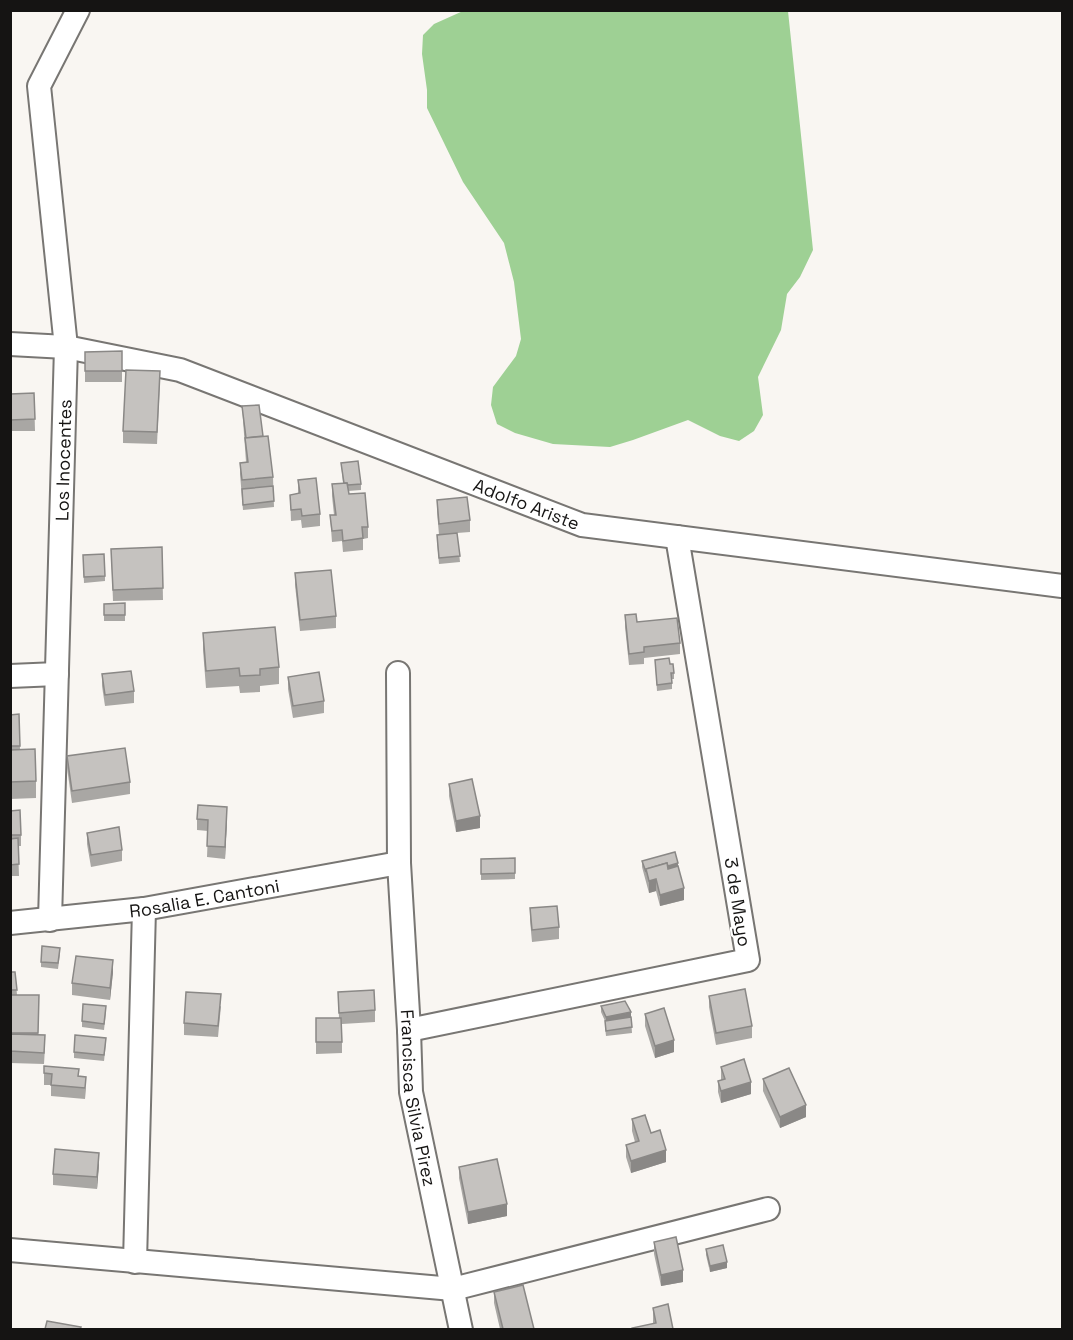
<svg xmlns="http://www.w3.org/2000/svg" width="1073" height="1340" viewBox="0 0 1073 1340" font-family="'Space Grotesk',sans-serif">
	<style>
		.forest { fill: #9ed094 }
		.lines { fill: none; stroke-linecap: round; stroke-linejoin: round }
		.minor-casing { stroke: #787673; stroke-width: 26 }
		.minor { stroke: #fff; stroke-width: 22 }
		.wall { fill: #a9a7a4 }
		.shaded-wall { fill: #8a8886 }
		.building { fill: #c5c2bf; stroke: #8a8886; stroke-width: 1.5 }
		.labels { text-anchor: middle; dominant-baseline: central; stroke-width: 4.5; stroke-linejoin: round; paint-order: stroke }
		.street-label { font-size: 18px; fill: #151413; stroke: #fff }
	</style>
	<rect width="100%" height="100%" fill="#f9f6f2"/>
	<path class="forest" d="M463,11H788L813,250L800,277L787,294L781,330L758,377L763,415L754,431L739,441L720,436L688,420L633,440L610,447L553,444L515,433L497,424L491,405L493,387L516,356L521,339L514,282L504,243L463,182L427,108V90L422,54L423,35L434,24Z"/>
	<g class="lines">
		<defs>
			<g id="minor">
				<path id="s1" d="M10,344L66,347L180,370L582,525L1062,586"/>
				<path id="s2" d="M398,673L399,863L409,1030L411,1092L461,1330"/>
				<path d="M10,676L57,674"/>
				<path id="s3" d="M50,920L66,347L39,86L78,10"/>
				<path id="s4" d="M10,923L144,909L399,863"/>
				<path d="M409,1030L748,960L677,537"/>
				<path d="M10,1250L453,1289L768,1209"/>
				<path d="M135,1262L144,909"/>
			</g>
		</defs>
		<use href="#minor" class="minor-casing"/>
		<use href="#minor" class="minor"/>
	</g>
	<g class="wall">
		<path d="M122,351V382H85V352Z"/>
		<path d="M160,382L157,444L123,443V431Z"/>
		<path d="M34,393L35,431H10V394Z"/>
		<path d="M242,406L263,436L273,477L274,507L243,510L240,474V463L246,462Z"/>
		<path d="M341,463L361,484V490L348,491L349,494L368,527V538L363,539V550L343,552L342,541L332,542L330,515H334L332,496V484L343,483Z"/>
		<path d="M298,480L320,514V526L302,528L301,520L291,521L290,495L298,494Z"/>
		<path d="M437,500L470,520V532L457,533L460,562L439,564L437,541V535H439L437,511Z"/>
		<path d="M162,547L163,600L113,601L111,549Z"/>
		<path d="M83,561L105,576V581L84,583Z"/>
		<path d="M295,573L336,616V628L300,631L295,585Z"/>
		<path d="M125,603V621H104V604Z"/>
		<path d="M625,615L637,622L680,643V654L644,658V664L629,665L625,627Z"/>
		<path d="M203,633L279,667V684L260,686V692L240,693L239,686L206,688L203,650Z"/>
		<path d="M655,660L670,664L674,673V679H672V689L657,691Z"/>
		<path d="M102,674L134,691V703L105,706L102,686Z"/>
		<path d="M288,677L324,701V713L293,718L288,689Z"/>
		<path d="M19,714L20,750L36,781V798L10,799V715Z"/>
		<path d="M67,756L130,782V794L72,803L67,768Z"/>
		<path d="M449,784L480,828L456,832L449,796Z"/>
		<path d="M10,811L21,835V846H18L19,876H10Z"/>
		<path d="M227,818L225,859L207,857L208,831L197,830V819Z"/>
		<path d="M87,833L122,850V861L91,867L87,844Z"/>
		<path d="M515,858V879L481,880V859Z"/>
		<path d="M642,861L678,868L684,900L660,906L656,891L649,893L642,867Z"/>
		<path d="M530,908L559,927V939L532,942L530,920Z"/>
		<path d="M60,954L58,969L41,967V962Z"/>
		<path d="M10,972H15L17,995H39L38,1035L45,1047L44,1064L10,1063Z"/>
		<path d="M113,972L110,1000L72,995V983Z"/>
		<path d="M338,992L375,1010V1022L342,1024V1053L316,1054V1018H339Z"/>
		<path d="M709,996L752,1026V1038L716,1045L709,1007Z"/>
		<path d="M221,1006L218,1037L184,1035V1023Z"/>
		<path d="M601,1006L631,1018L632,1033L606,1036L605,1027V1021L601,1012Z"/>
		<path d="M106,1012L104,1030L82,1027V1021Z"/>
		<path d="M645,1014L674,1052L655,1058L645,1026Z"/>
		<path d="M106,1043L104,1061L74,1058V1052Z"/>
		<path d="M44,1066L79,1076L86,1089L85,1099L51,1096V1085H44Z"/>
		<path d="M721,1067L751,1094L721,1103L718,1092V1081L721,1080Z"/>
		<path d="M763,1079L806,1117L780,1128L763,1091Z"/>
		<path d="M632,1119L651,1133L666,1162L631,1173L626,1157V1145L635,1142L632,1131Z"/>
		<path d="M99,1164L97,1189L53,1185V1174Z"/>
		<path d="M459,1167L507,1216L468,1224L459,1178Z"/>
		<path d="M654,1242L683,1282L661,1286L654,1254Z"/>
		<path d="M706,1249L727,1268L710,1272L706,1255Z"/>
		<path d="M494,1292L534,1329H500L494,1303Z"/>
		<path d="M653,1308L673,1329L653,1323Z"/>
	</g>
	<g class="shaded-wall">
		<path d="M227,807V818L225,859V847Z"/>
		<path d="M480,816V828L456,832V821Z"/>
		<path d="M678,863V869L646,872Z"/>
		<path d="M656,879V891L649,893V881Z"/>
		<path d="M684,888V900L660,906V895Z"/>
		<path d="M113,960V972L110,1000V988Z"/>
		<path d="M631,1012V1018L606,1023V1017Z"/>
		<path d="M674,1040V1052L655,1058V1046Z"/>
		<path d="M751,1082V1094L721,1103V1091Z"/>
		<path d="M806,1105V1117L780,1128V1117Z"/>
		<path d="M666,1150V1162L631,1173V1161Z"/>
		<path d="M99,1153V1164L97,1189V1177Z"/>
		<path d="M507,1204V1216L468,1224V1212Z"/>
		<path d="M727,1262V1268L710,1272V1266Z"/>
		<path d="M683,1270V1282L661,1286V1275Z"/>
	</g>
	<g class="building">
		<path d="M122,351V371H85V352Z"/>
		<path d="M126,370L160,371L157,432L123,431Z"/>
		<path d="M34,393L35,419L10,420V394Z"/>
		<path d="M259,405L263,436L246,438L242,406Z"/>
		<path d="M268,436L273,477L242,480L240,463L248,462L245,438Z"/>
		<path d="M358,461L361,484L348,485L347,483H344L341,463Z"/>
		<path d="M316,478L320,514L302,516L301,509L291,510L290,495L300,493L298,480Z"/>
		<path d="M347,483L349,494L365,493L368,527H362L363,538L343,541L342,530L332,531L330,515H336L332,484Z"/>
		<path d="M273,486L274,501L243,505L242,489Z"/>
		<path d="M467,497L470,520L439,524L437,500Z"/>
		<path d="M457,533L460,556L439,558L437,535Z"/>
		<path d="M162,547L163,588L113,590L111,549Z"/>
		<path d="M104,554L105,576L84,577L83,555Z"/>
		<path d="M331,570L336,616L300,620L295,573Z"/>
		<path d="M125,603V615H104V604Z"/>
		<path d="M636,614L637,622L677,618L680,643L644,647V652L629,654L625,615Z"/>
		<path d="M275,627L279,667L260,669V675L240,676L239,668L206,671L203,633Z"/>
		<path d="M669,658L670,664H673L674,673H671L672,683L657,685L655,660Z"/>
		<path d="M131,671L134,691L105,695L102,674Z"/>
		<path d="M319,672L324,701L293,706L288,677Z"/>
		<path d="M19,714L20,746H10V715Z"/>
		<path d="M125,748L130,782L72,791L67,756Z"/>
		<path d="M35,749L36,781L10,782V750Z"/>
		<path d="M472,779L480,816L456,821L449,784Z"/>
		<path d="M198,805L227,807L225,847L207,846L208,820L197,819Z"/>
		<path d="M20,810L21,835H10V811Z"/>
		<path d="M119,827L122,850L91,855L87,833Z"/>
		<path d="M18,838L19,864L10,865V839Z"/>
		<path d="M675,852L678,863L668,866L667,863L646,869V872L642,861Z"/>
		<path d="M515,858V873L481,874V859Z"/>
		<path d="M667,863L668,869L678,866L684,888L660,895L656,879L649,881L646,869Z"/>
		<path d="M557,906L559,927L532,930L530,908Z"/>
		<path d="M42,946L60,948L58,963L41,962Z"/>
		<path d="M76,956L113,960L110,988L72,983Z"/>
		<path d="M10,972H15L17,990H10Z"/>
		<path d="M745,989L752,1026L716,1033L709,996Z"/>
		<path d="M374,990L375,1010L339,1013L338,992Z"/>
		<path d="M186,992L221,994L218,1026L184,1023Z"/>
		<path d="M10,995H39L38,1033H10Z"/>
		<path d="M625,1001L631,1012L606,1017L601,1006Z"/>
		<path d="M83,1004L106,1006L104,1024L82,1021Z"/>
		<path d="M664,1008L674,1040L655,1046L645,1014Z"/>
		<path d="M631,1017L632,1027L606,1031L605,1021Z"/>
		<path d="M316,1018H341L342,1042H316Z"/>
		<path d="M10,1034L45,1035L44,1053L10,1051Z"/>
		<path d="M75,1035L106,1038L104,1055L74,1052Z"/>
		<path d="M744,1059L751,1082L721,1091L718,1081L725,1079L721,1067Z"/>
		<path d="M44,1066L79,1069L78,1076L86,1077L85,1088L51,1085L52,1074L44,1073Z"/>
		<path d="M789,1068L806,1105L780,1117L763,1079Z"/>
		<path d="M645,1115L651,1133L660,1130L666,1150L631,1161L626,1145L639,1141L632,1119Z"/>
		<path d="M55,1149L99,1153L97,1177L53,1174Z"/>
		<path d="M497,1159L507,1204L468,1212L459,1167Z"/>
		<path d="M676,1237L683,1270L661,1275L654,1242Z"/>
		<path d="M723,1245L727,1262L710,1266L706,1249Z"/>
		<path d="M523,1285L534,1329H503L494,1292Z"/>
		<path d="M668,1304L673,1329H632V1328L656,1323L653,1308Z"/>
		<path d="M47,1321L81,1327L80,1329H45Z"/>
	</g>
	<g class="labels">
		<g class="street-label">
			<text stroke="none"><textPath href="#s3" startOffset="460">Los Inocentes</textPath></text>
			<text stroke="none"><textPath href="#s1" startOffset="544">Adolfo Ariste</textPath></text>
			<text stroke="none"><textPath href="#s4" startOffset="196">Rosalia E. Cantoni</textPath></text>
			<text transform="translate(738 902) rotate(81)">3 de Mayo</text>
			<text stroke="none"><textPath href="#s2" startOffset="426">Francisca Silvia Pirez</textPath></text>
		</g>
	</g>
	<rect width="1073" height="1340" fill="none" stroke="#151413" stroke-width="24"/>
</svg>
